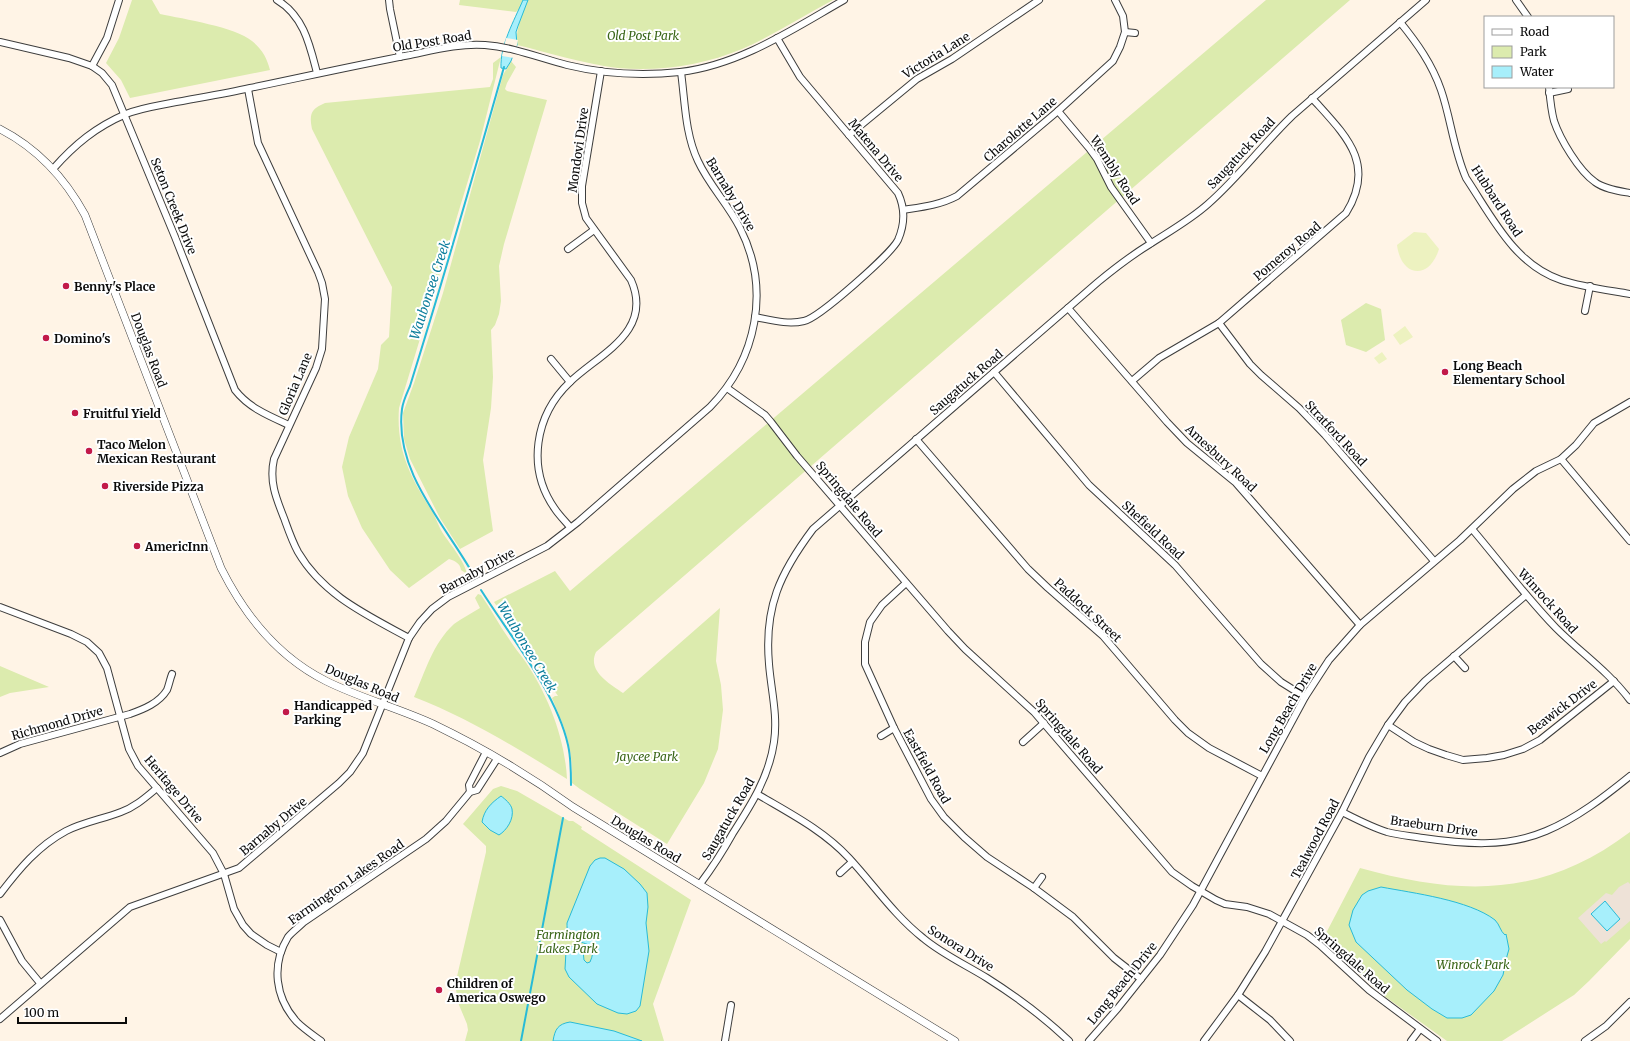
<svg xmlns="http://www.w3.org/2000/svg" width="1630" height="1041" viewBox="0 0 1630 1041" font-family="Merriweather,serif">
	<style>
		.green { fill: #dcebae }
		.pitch { fill: #edf2c0 }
		.plaza { fill: #eee2d7 }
		.water { fill: #a7effb; stroke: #28bbd7 }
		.pier { fill: #fff4e6 }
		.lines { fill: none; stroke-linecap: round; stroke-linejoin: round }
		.stream { stroke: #28bbd7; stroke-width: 2 }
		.minor-casing { stroke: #3d3d3d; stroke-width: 8 }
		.tertiary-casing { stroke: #3d3d3d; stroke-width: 8 }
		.minor { stroke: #fff; stroke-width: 6 }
		.tertiary { stroke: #fff; stroke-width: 7 }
		.poi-dot { fill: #c21949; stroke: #fff; stroke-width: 1.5 }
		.labels { text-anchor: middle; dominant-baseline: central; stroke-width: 4; stroke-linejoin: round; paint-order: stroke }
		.park-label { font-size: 12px; font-style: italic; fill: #396517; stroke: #fff }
		.street-label { font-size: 12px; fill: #0a0a0a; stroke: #fff }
		.poi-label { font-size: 12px; font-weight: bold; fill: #0a0a0a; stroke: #fff; text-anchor: start }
		.water-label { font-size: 13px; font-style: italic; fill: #0c7e9c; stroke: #fff }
	</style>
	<rect width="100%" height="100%" fill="#fff4e6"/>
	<g class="green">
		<path d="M132,0H152L160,14C184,19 235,27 252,41C262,49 267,58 270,70L130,98L121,80L106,63L119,38Z"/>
		<path d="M460,0H523L519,9L516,12L459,5Z"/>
		<path d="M528,0H833C803,16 774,35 742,49C704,65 659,72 618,68C584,64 550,53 517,45C515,33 522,10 528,0Z"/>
		<path d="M1266,0H1350L596,652C587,671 609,683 623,693L720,608L716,661L721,685L723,710L718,749L704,783L667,844L580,789L572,783C573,746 566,731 552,698L555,696H558L494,602L555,571L570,591Z"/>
		<path d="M501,57L480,141L399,408C396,451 411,478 433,513C437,520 439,528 444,535C451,545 465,562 467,574L461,570C460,563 455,561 449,559L409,588L390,570L362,528L348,496L342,467L349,437L378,369L381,345L389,337L392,287L312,129C309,114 311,109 325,103L490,87L493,79V63Z"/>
		<path d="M511,61L516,67L507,83L505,89L507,91L547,100L504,244L499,266L501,301L499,314L495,325L491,330L493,377L491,408L483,460L493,531L460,549L440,518L410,459L404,439L403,413L414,383L443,293L503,75Z"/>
		<path d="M1366,303L1381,309L1385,340L1366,352L1346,345L1341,320Z"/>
		<path d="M478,594L481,595C491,609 499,625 509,639C514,647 520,654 525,661C548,695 565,738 567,779C517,748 468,718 414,697C425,672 433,643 454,624C462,618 472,613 480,608L475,598Z"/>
		<path d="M0,666L49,687L10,693L0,697Z"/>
		<path d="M501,786L517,791L569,821H573L582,827L581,829L691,900L653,1004L664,1041H465L468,1030L467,1024L459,1005L455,985L486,852V846L463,824L493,789Z"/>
		<path d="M1630,832V939L1589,981L1574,995L1502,1041H1447L1387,998L1364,978L1323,939L1360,868C1461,896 1543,898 1630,832Z"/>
	</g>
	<g class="pitch">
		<path d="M1414,232L1426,233L1439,249C1429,281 1401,277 1397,245Z"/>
		<path d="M1405,326L1413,337L1400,345L1393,335Z"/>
		<path d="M1382,352L1387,359L1379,364L1374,358Z"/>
	</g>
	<path class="plaza" d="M1628,882L1630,884V921L1606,942L1605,941L1601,944L1578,918L1606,893L1612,895L1619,887Z"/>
	<g class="water">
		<path d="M523,0H528L518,26L516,32L517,45L511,61L506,69L501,68C500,45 514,21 523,0Z"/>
		<path d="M501,796C505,799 511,804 512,809C514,819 507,830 499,835L490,830L482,822C484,810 491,803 501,796Z"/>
		<path d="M600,858H605L624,869L640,884L647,893L648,907L646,923L649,951L640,1006L636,1011L627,1014L618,1013L597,1004L569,977L565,969L566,951L570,947L575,946L583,951L584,960L587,963L590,962C601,937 575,948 568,933C567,931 567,926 567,923L590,866L595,860Z"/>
		<path d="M1381,887C1413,893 1469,900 1495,920C1500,925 1500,931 1505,935L1506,934L1509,949L1507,956L1503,975L1494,991L1471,1015L1462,1018H1447L1432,1009L1407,990L1356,942L1349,925L1353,910L1362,895L1368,891Z"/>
		<path d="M1605,901L1620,919L1607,931L1591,914Z"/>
		<path d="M570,1022L614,1031L642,1041H553C555,1029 558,1024 570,1022Z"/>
	</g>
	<path class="pier" d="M506,38L518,40L514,58L502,56Z"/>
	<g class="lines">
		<g class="stream">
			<path d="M473,574C444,523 394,471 402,409C403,401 407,393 410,386C443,280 474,173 504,67"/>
			<path d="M481,590C510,636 556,692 568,745C571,758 571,771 571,785"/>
			<path d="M521,1041L563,818"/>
		</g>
		<defs>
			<g id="minor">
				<path d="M277,0C304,16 310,46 317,73"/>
				<path d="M389,0L390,9L400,57"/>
				<path d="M1516,0L1528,17"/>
				<path d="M1400,22C1417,43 1432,64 1441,90C1451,119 1453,148 1466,178C1492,217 1514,264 1561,280C1583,287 1607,290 1630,294"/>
				<path d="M1125,32L1135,33"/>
				<path d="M0,42L69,58L92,66L102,73L112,85L175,237L235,390C249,408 269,416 289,425"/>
				<path d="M92,66L107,38L119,0"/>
				<path d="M1549,87C1550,98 1551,110 1554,121C1560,139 1579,171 1595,182C1604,189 1619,191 1630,193"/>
				<path d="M248,89L258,143L318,272L322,283L325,299L322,349L316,368L274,459C269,481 276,498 284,518C288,529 292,541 298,552C323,595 367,615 409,638"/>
				<path d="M1549,93L1568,89"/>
				<path d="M1058,111L1089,148L1097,159L1111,187L1151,243"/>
				<path d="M849,135L917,79L952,59L1039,0"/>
				<path d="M53,169C75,144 96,127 126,114C141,108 156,106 171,103C197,98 224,94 250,88C303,77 357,65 410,55C434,50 461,43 485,45C513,47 540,58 567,65C604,74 642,76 680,72C740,65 793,29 844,0"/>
				<path d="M903,210C922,207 940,205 957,196L1058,111L1113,61L1120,47L1125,32L1123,16L1115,0"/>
				<path d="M568,249L594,230"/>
				<path d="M1068,308L1167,422L1187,443L1236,483L1360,625"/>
				<path d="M1585,311L1590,286"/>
				<path d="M755,317C771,320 788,325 804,321C819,318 891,254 898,240C905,224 905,208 898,193L800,77L777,38"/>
				<path d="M1219,323L1250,364L1261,375L1299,408L1325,435L1434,561"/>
				<path d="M551,359L570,382"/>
				<path d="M994,372L1089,485L1175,565L1261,664L1281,682L1305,697"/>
				<path d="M1132,381L1159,358L1219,323L1346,213C1377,163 1345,135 1312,98"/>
				<path d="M727,388L765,415L771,422L797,456L948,631L965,649L1034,712L1172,872L1192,886L1216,900L1225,904L1247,907L1269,914L1307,935L1320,945L1369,990L1437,1041"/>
				<path d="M916,439L1028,569L1048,588L1103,636L1175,720L1188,733L1209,748L1262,776"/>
				<path d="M1561,459L1630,541"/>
				<path d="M570,527C565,521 559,515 555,509C526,468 535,415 570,382C599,354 654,332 631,280L586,218L582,203V186L601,71"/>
				<path d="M1472,529C1500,562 1526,597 1556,628C1581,653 1609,672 1630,700"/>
				<path d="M906,583L882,605L870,622L865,642V664L894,728L931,799L944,817L964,837L987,857L1034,888L1073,917L1114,958L1141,979"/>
				<path d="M0,607L71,634L87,642L99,653L107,668L129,749L138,766L213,853L224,874L234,909L243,925L251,934L267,945L281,952"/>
				<path d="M1454,656L1465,668"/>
				<path d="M1388,725L1414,742L1429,749L1446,755L1463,760L1487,758L1504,755L1523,749L1540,740L1614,681"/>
				<path d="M881,736L894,728"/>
				<path d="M1023,742L1044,723"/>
				<path d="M0,753L20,744L130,714C144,709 159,703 167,690C169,685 170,679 172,674"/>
				<path d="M470,792L469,785L486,752"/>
				<path d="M757,794C789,813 823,830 849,858C874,885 894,915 923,938C942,954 966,965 987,978C1017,997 1044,1017 1069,1041"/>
				<path d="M1342,812C1356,819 1371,827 1387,832C1398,835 1411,836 1423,838C1464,844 1506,848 1546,831C1577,818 1604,797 1630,776"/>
				<path d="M840,873L852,862"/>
				<path d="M700,884C712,868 723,851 733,833C751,805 769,777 774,742C778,715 771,690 769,664C764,607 780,573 813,529L1098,282C1115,268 1132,255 1150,244C1170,231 1190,220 1208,204C1239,177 1263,144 1292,116L1426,0"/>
				<path d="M1034,888L1042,877"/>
				<path d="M0,894C19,869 38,846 66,831C84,822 103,819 121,812C135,807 146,797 157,788"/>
				<path d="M0,920L22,961L40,983"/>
				<path d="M1238,995L1270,1020L1290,1041"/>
				<path d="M0,1019L130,907L239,868L339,783L350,772L363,753L409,638L420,622L432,609L448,597L547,546L578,522L710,407C757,359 771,289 740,228C728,204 709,185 698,161C685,134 685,101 681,72"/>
				<path d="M321,1041C313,1035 304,1029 297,1022C275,998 271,965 288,937C292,932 299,927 304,922L426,839L446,821L470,792L477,790L497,759"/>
				<path d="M725,1041L731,1005"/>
				<path d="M1089,1041L1118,1008L1160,955L1193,905L1305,697L1329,660L1360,625L1460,540L1513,489L1536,471L1561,459L1576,445L1594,423L1630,402"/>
				<path d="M1204,1041L1238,995L1265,952L1342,812L1369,757L1388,725L1405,702L1425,681L1526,595"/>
				<path d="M1411,1041L1420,1029"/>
				<path d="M1585,1041L1606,1026L1630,1002"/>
			</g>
			<path id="tertiary" d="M0,129C37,148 65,178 85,215L221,568C245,616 278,657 326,681C360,698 398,708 433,724C481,747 530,776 573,807L955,1041"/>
		</defs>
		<use href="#minor" class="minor-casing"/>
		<use href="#tertiary" class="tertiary-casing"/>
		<use href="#minor" class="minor"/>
		<use href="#tertiary" class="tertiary"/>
	</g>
	<g class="poi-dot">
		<circle cx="66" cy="286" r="4"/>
		<circle cx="46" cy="338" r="4"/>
		<circle cx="1445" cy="372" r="4"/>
		<circle cx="75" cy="413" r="4"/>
		<circle cx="89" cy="451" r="4"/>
		<circle cx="105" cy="486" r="4"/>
		<circle cx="137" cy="546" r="4"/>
		<circle cx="286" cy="712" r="4"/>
		<circle cx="439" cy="990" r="4"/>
	</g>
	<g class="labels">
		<g class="park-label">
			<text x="643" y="35">Old Post Park</text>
			<text x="647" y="756">Jaycee Park</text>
			<text x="568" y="934">Farmington<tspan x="568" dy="14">Lakes Park</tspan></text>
			<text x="1473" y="964">Winrock Park</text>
		</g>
		<g class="street-label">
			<text transform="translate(432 41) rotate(-9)">Old Post Road</text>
			<text transform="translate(936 55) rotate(-32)">Victoria Lane</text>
			<text transform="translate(1020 129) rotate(-41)">Charolotte Lane</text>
			<text transform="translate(578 150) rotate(-82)">Mondovi Drive</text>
			<text transform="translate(876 150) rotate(50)">Matena Drive</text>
			<text transform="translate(1241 153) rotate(-47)">Saugatuck Road</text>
			<text transform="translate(1115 170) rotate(57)">Wembly Road</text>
			<text transform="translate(731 194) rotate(59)">Barnaby Drive</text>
			<text transform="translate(1497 201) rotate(57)">Hubbard Road</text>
			<text transform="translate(174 206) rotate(68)">Seton Creek Drive</text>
			<text transform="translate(1287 251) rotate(-40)">Pomeroy Road</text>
			<text transform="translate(149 350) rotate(69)">Douglas Road</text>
			<text transform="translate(966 382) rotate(-41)">Saugatuck Road</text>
			<text transform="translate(295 384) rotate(-67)">Gloria Lane</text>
			<text transform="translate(1336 433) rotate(47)">Stratford Road</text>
			<text transform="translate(1221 458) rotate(43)">Amesbury Road</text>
			<text transform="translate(849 499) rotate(50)">Springdale Road</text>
			<text transform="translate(1153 530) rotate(43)">Shefield Road</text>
			<text transform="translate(477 571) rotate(-28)">Barnaby Drive</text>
			<text transform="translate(1548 601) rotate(48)">Winrock Road</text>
			<text transform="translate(1088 610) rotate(43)">Paddock Street</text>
			<text transform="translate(362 683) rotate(23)">Douglas Road</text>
			<text transform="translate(1562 707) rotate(-37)">Beawick Drive</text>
			<text transform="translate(1288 708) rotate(-60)">Long Beach Drive</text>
			<text transform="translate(57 723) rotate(-16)">Richmond Drive</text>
			<text transform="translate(1069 736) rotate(49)">Springdale Road</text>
			<text transform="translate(927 766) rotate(61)">Eastfield Road</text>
			<text transform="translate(174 789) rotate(50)">Heritage Drive</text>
			<text transform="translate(728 819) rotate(-60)">Saugatuck Road</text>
			<text transform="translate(273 826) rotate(-40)">Barnaby Drive</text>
			<text transform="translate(1434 826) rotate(8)">Braeburn Drive</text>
			<text transform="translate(646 839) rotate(31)">Douglas Road</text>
			<text transform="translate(1315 839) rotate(-62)">Tealwood Road</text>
			<text transform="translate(346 882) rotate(-35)">Farmington Lakes Road</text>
			<text transform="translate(961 948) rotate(32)">Sonora Drive</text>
			<text transform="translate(1352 960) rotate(41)">Springdale Road</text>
			<text transform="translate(1122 983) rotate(-51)">Long Beach Drive</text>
		</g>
		<g class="poi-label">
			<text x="74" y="286">Benny's Place</text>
			<text x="54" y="338">Domino's</text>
			<text x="1453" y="365">Long Beach<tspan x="1453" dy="14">Elementary School</tspan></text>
			<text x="83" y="413">Fruitful Yield</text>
			<text x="97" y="444">Taco Melon<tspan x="97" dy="14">Mexican Restaurant</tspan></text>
			<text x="113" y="486">Riverside Pizza</text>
			<text x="145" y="546">AmericInn</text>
			<text x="294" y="705">Handicapped<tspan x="294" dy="14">Parking</tspan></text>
			<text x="447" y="983">Children of<tspan x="447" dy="14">America Oswego</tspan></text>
		</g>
		<g class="water-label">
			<text transform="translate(430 290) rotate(-72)">Waubonsee Creek</text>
			<text transform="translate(527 647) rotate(59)">Waubonsee Creek</text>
		</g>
	</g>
	<rect x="1484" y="16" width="130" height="72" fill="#ffffff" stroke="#9d9d9d"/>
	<rect x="1492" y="29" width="20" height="6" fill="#ffffff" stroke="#9d9d9d"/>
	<text x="1520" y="36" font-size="12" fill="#0a0a0a">Road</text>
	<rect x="1492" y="46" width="20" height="12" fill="#dcebae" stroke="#9d9d9d"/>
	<text x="1520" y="56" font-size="12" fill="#0a0a0a">Park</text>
	<rect x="1492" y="66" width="20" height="12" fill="#a7effb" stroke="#9d9d9d"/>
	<text x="1520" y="76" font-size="12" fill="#0a0a0a">Water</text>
	<path d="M18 1017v6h108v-6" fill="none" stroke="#0a0a0a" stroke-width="2"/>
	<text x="24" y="1017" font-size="12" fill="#0a0a0a" stroke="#ffffff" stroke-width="3" paint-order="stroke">100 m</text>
</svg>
